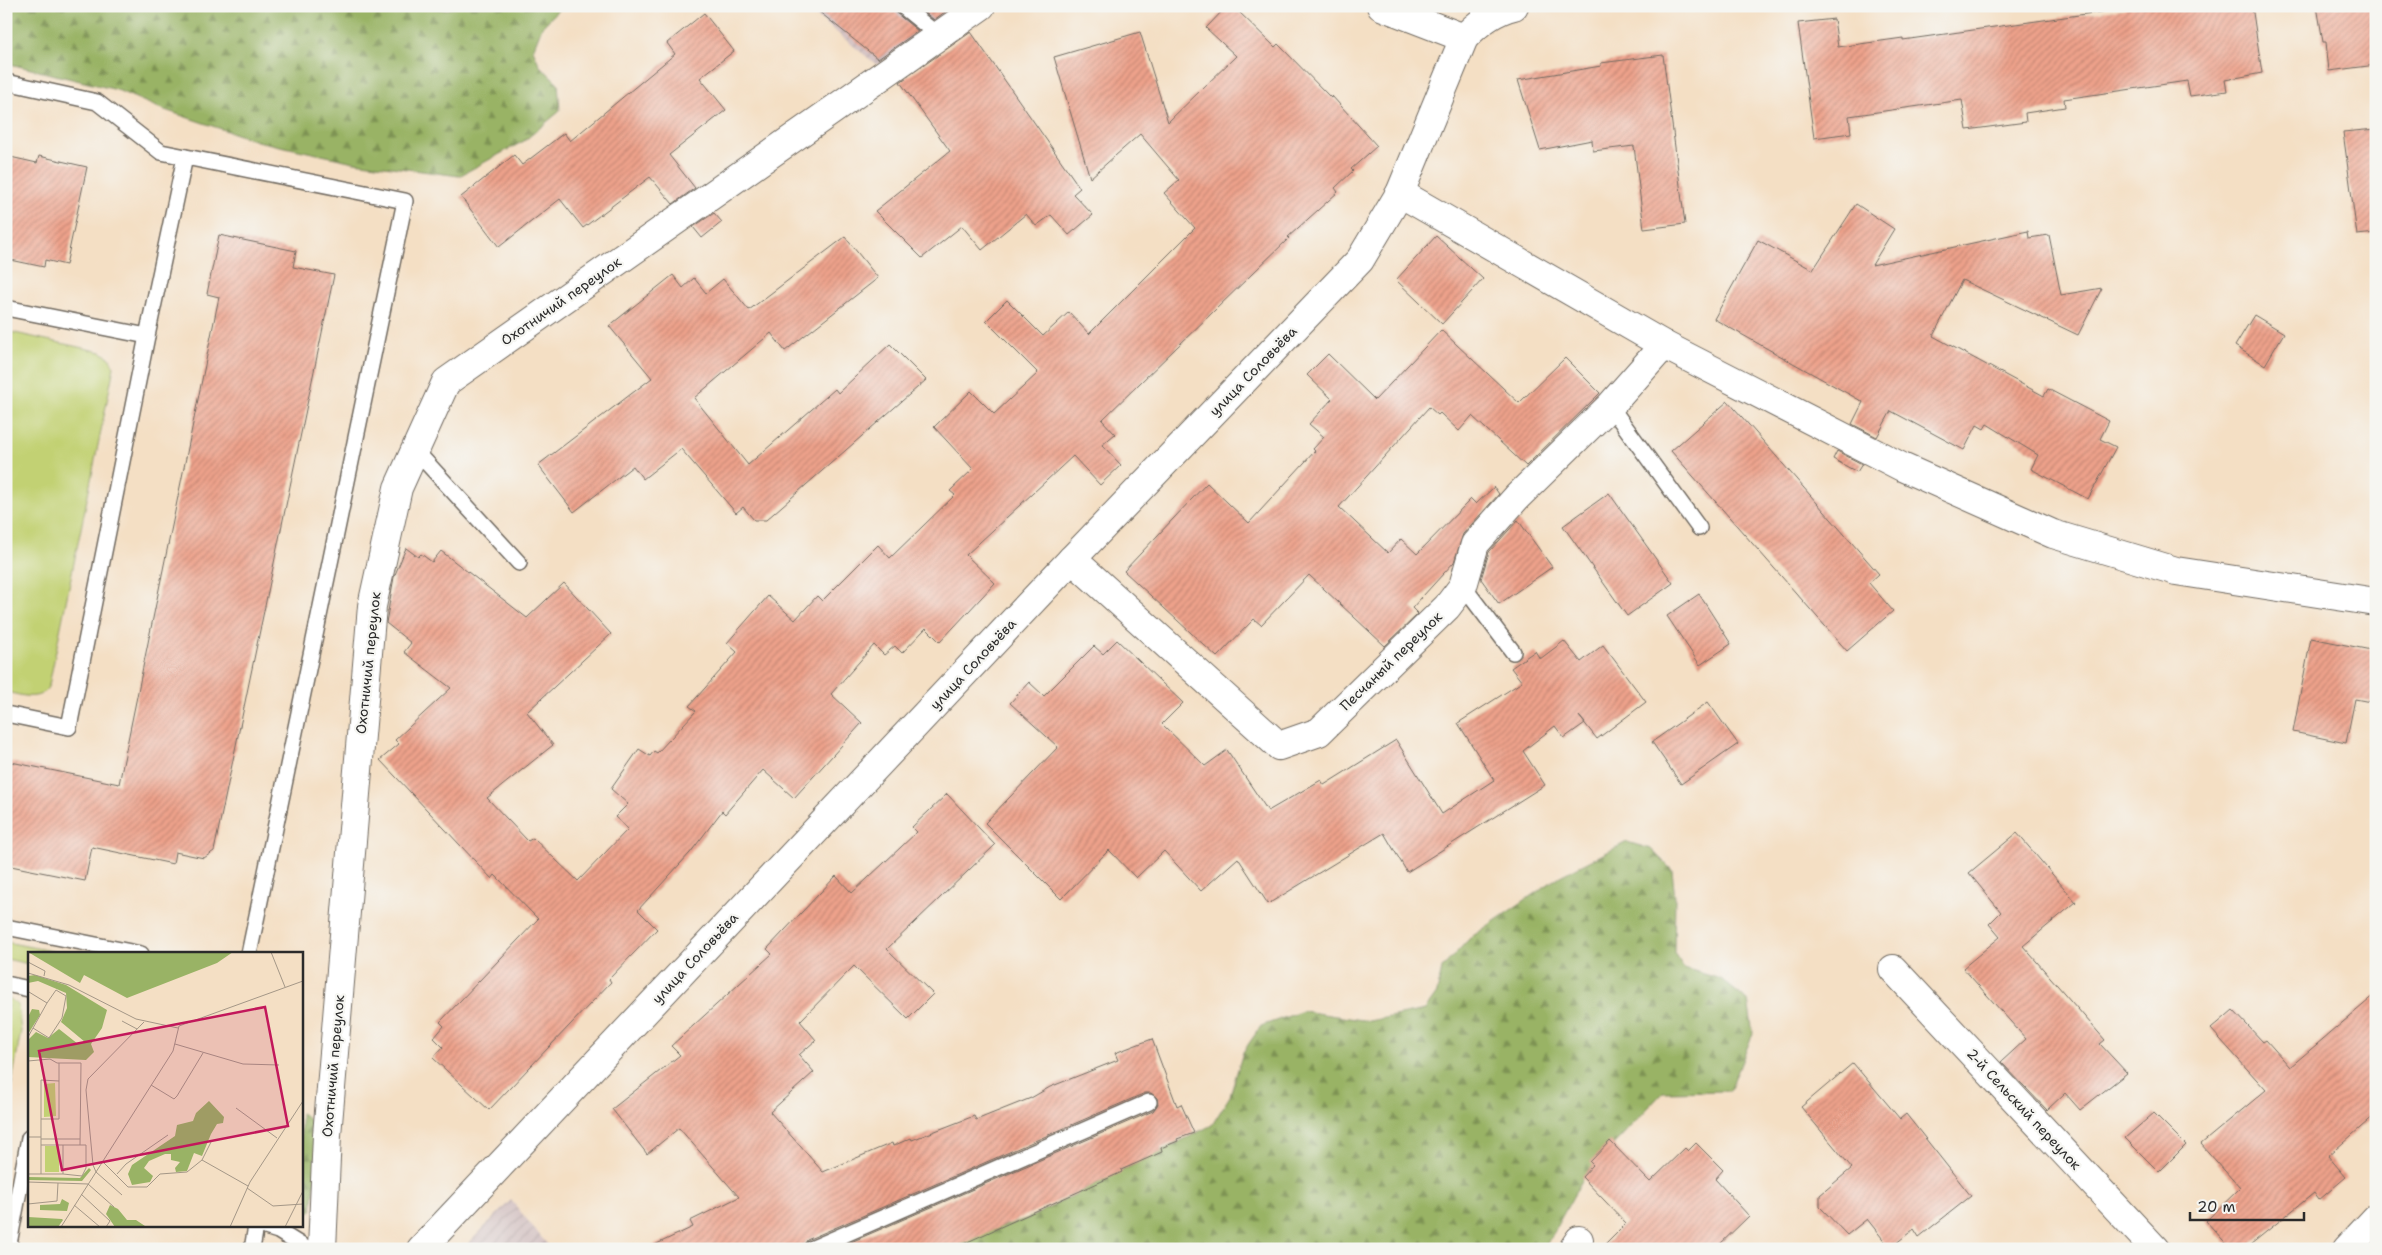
<svg xmlns="http://www.w3.org/2000/svg" width="2382" height="1255" viewBox="0 0 2382 1255" font-family="'Shantell Sans',sans-serif">
	<style>
		.industrial { fill: url(#industrial-furrows) }
		.grass { fill: #c2d173; stroke: #767e4f }
		.forest { fill: url(#forest-firs); stroke: #626f48 }
		.park { fill: url(#park-tufts); stroke: #767e4f }
		.building { fill: url(#building-hatch) }
		.lines { fill: none; stroke-linecap: round; stroke-linejoin: round }
		.service-casing { stroke: #716a61; stroke-width: 18 }
		.minor-casing { stroke: #716a61; stroke-width: 30 }
		.service { stroke: #fff; stroke-width: 15 }
		.minor { stroke: #fff; stroke-width: 28 }
		.labels { text-anchor: middle; dominant-baseline: central; stroke-width: 4.5; stroke-linejoin: round; paint-order: stroke }
		.street-label { font-size: 14px; fill: #2b2b2b; stroke: #f6f6f2 }
		.inset-road { fill: none; stroke: #a49787; stroke-width: 1 }
		.view { fill: #c2185b; fill-opacity: 0.15; stroke: #c2185b; stroke-width: 2.5 }
		.inset-edge { fill: none; stroke: #2b2b2b; stroke-width: 2.5 }
	</style>
	<defs>
		<pattern id="industrial-furrows" width="10" height="10" patternUnits="userSpaceOnUse" patternTransform="scale(1.25)"><rect width="10" height="10" fill="#d2bfc0"/><path d="M-1 1l2-2M0 10L10 0M9 11l2-2" fill="none" stroke="#b4a4a5"/></pattern>
		<pattern id="forest-firs" width="22" height="20" patternUnits="userSpaceOnUse" patternTransform="scale(1.25)"><rect width="22" height="20" fill="#99b365"/><path d="M5 1l3.5 6h-7zM16 11l3.5 6h-7z" fill="#7d9253"/></pattern>
		<pattern id="park-tufts" width="24" height="20" patternUnits="userSpaceOnUse" patternTransform="scale(1.25)"><rect width="24" height="20" fill="#c2d173"/><path d="M3 7l-1-3M5 7V3M7 7l1-3M15 17l-1-3M17 17v-4M19 17l1-3" fill="none" stroke="#a7b464"/></pattern>
		<pattern id="building-hatch" width="6" height="6" patternUnits="userSpaceOnUse" patternTransform="scale(1.25)"><rect width="6" height="6" fill="#eea28b"/><path d="M-1 1l2-2M0 6l6-6M5 7l2-2" fill="none" stroke="#c18472"/></pattern>
	</defs>
	<rect width="100%" height="100%" fill="#f6f6f2"/>
	<filter id="ink" filterUnits="userSpaceOnUse"><feTurbulence type="fractalNoise" baseFrequency=".02" numOctaves="2"/><feDisplacementMap in="SourceGraphic" scale="10" xChannelSelector="R" yChannelSelector="G"/><feConvolveMatrix kernelMatrix="1 2 1 2 8 2 1 2 1" color-interpolation-filters="sRGB"/></filter>
	<filter id="wash" filterUnits="userSpaceOnUse"><feTurbulence type="fractalNoise" baseFrequency=".0096" numOctaves="4" result="noise"/><feDisplacementMap in="SourceGraphic" scale="20" xChannelSelector="R" yChannelSelector="G"/><feGaussianBlur stdDeviation="1.12" result="paint"/><feColorMatrix in="noise" values="0 0 0 0 0 0 0 0 0 0 0 0 0 0 0 0 0 1.4 0 .05"/><feComposite in="paint" operator="in"/></filter>
	<g filter="url(#wash)">
		<rect width="100%" height="100%" fill="#f4dfc4"/>
		<g class="industrial">
			<path d="M804,6H957L877,65Z"/>
			<path d="M511,1200L551,1249H463Z"/>
		</g>
		<g class="grass">
			<path d="M6,331L101,352L109,357L114,367L49,685C41,703 21,695 6,692Z"/>
			<path d="M6,942L66,954H29V964L6,959Z"/>
		</g>
		<g class="forest">
			<path d="M6,6H428L444,10L460,6H562L542,27L533,50L540,66L558,83L560,111L524,141L459,176L354,162L257,141L159,108L117,90L6,63Z"/>
			<path d="M1627,842L1651,849L1672,870L1675,898L1674,953L1684,968L1721,979L1748,1001L1753,1033L1730,1091L1663,1092L1585,1175L1544,1249H932L1029,1218L1212,1125L1230,1096L1243,1052L1261,1026L1303,1011L1369,1021L1425,1010L1437,993L1442,968L1470,938L1560,876Z"/>
			<path d="M301,1113C327,1126 314,1185 312,1210L308,1214L301,1216Z"/>
		</g>
		<path class="park" d="M6,996L18,1005L21,1031L6,1116Z"/>
		<g id="blocks">
			<g class="building">
				<path d="M812,6H893L896,13L918,31L878,59Z"/>
				<path d="M917,6H953L934,20Z"/>
				<path d="M1227,6H1233L1275,47L1278,44L1331,98L1332,96L1377,146L1351,169L1353,171L1335,188L1338,192L1288,237L1289,238L1102,420L1115,434L1102,445L1121,465L1100,485L1073,456L966,555L995,583L940,642L926,628L902,653L895,646L884,655L874,645L831,694L862,723L794,798L763,770L725,814L722,811L690,853L638,910L657,929L609,979L611,982L489,1110L433,1058L443,1047L434,1038L444,1026L440,1022L538,919L495,875L492,879L380,760L399,744L395,740L451,688L404,652L411,643L386,623L394,577L406,548L418,557L421,554L432,562L441,551L527,618L564,583L611,634L527,712L553,745L487,798L528,841L533,838L578,881L628,829L615,817L628,804L611,789L639,749L650,756L654,751L657,753L696,711L689,706L737,652L727,643L768,596L795,620L817,596L822,601L878,545L890,558L955,495L950,491L973,469L934,427L971,391L994,414L1038,373L986,321L1007,300L1043,336L1069,312L1089,334L1195,228L1164,193L1179,180L1140,134L1090,178L1054,57L1140,32L1168,122L1236,56L1206,28Z"/>
				<path d="M2142,6H2252L2262,73L2225,80L2227,91L2190,96L2187,81L2064,99L2065,107L2025,113L2026,122L1967,130L1962,100L1849,116L1851,133L1814,138L1798,23L1834,19L1838,47L1903,38V40Z"/>
				<path d="M2317,6H2376V65L2329,71L2326,42H2323Z"/>
				<path d="M704,13L734,51L700,78L726,110L669,155L695,188L673,204L650,177L583,228L560,199L499,247L461,197L514,155L522,165L564,133L570,141L675,54L667,43Z"/>
				<path d="M971,32L1080,188L1073,194L1093,215L1069,235L1051,215L1036,226L1026,214L982,250L962,226L922,258L875,211L950,151L900,82Z"/>
				<path d="M1663,55L1685,224L1644,229L1634,146L1593,151L1592,140L1540,150L1518,80L1601,66V63Z"/>
				<path d="M2376,129V233L2357,235L2343,132Z"/>
				<path d="M6,156L37,163L39,156L87,167L66,265L45,260L44,267L6,259Z"/>
				<path d="M1856,204L1894,229L1872,265L2028,231L2029,238L2049,235L2061,295L2102,288L2078,335L1962,280L1933,336L2044,396L2048,389L2109,421L2100,439L2116,447L2088,499L2031,469L2038,455L1987,424L1984,429L1977,425L1964,450L1891,411L1877,437L1852,424L1863,402L1714,319L1758,240L1813,270Z"/>
				<path d="M714,213L722,222L702,238L693,227Z"/>
				<path d="M219,235L296,251L293,267L334,275L214,851L204,858L175,852L173,864L92,847L85,881L6,865V761L119,784L219,297L207,294Z"/>
				<path d="M1436,236L1483,279L1442,324L1396,280Z"/>
				<path d="M845,237L878,278L785,351L771,333L694,398L748,465L835,389L838,393L890,344L926,380L766,520H754L743,507L736,513L681,449L643,479L633,466L574,512L538,465L652,378L609,326L673,275L683,288L694,278L706,293L723,279L749,310Z"/>
				<path d="M2254,315L2284,333L2265,365L2235,346Z"/>
				<path d="M1441,330L1519,403L1565,358L1600,393L1526,466L1472,416L1459,431L1440,413L1438,415L1429,407L1339,507L1388,553L1401,539L1417,554L1471,499L1476,504L1494,487L1499,494L1463,534L1454,562L1412,608L1418,614L1385,646L1309,575L1261,625L1254,619L1217,657L1124,571L1207,483L1249,523L1315,451L1313,449L1324,437L1309,424L1332,399L1307,375L1328,354L1375,400Z"/>
				<path d="M1728,401L1879,574L1869,583L1893,611L1847,651L1671,451Z"/>
				<path d="M1837,451L1862,464L1857,472L1833,459Z"/>
				<path d="M1609,493L1673,583L1627,616L1563,526Z"/>
				<path d="M1518,520L1552,567L1499,604L1481,579L1489,552Z"/>
				<path d="M1699,594L1731,644L1700,665L1667,616Z"/>
				<path d="M2311,638L2376,651V703L2355,699L2346,743L2293,732Z"/>
				<path d="M1117,640L1183,703L1162,724L1205,766L1227,750L1268,811L1321,780L1324,785L1396,740L1442,814L1494,780L1458,723L1522,682L1511,668L1535,651L1540,659L1564,641L1581,662L1603,645L1646,702L1597,739L1579,716L1585,723L1564,738L1555,726L1523,751L1545,785L1407,872L1384,833L1268,904L1238,858L1201,891L1164,851L1136,878L1109,850L1061,899L985,823L1058,747L1010,703L1029,682L1044,696L1094,646L1103,654Z"/>
				<path d="M1708,702L1738,744L1681,784L1652,742Z"/>
				<path d="M947,794L995,845L887,949L933,994L908,1019L854,966L800,1021L816,1040L799,1055L814,1072L770,1112L823,1172L892,1143L893,1146L911,1138L912,1140L974,1116L976,1120L1031,1098L1050,1087L1118,1060L1115,1053L1152,1039L1177,1106L1181,1104L1194,1133L1177,1139L1178,1141L1161,1148L1162,1152L1121,1170L1122,1172L952,1249H835L1153,1111L1158,1104L1157,1098L1151,1093H1145L807,1240L802,1249H646L693,1227L690,1221L739,1197L679,1128L647,1154L612,1109L680,1055L671,1046L772,954L767,949L836,876L852,893L917,832L912,827Z"/>
				<path d="M2017,833L2076,902L2023,946L2105,1040L2100,1044L2127,1073L2080,1110L2065,1093L2047,1110L2001,1062L2026,1039L1963,968L2000,937L1989,924L2001,912L1969,873Z"/>
				<path d="M2376,994V1114L2328,1156L2346,1177L2319,1200L2314,1193L2245,1249H2231L2206,1221L2240,1188L2201,1144L2266,1090L2211,1029L2233,1010L2263,1042L2266,1040L2290,1067Z"/>
				<path d="M1853,1063L1900,1119L1906,1114L1971,1196L1919,1237L1914,1229L1890,1248L1867,1219L1847,1235L1820,1207V1195L1852,1168L1801,1107Z"/>
				<path d="M2154,1113L2186,1145L2159,1172L2125,1138Z"/>
				<path d="M1610,1141L1650,1182L1685,1148L1688,1151L1696,1143L1723,1170L1715,1179L1749,1216L1715,1249H1600L1626,1223L1582,1177L1593,1165L1590,1162Z"/>
			</g>
		</g>
	</g>
	<g filter="url(#ink)">
		<use href="#blocks" fill-opacity="0" stroke="#716a61" stroke-width="1"/>
		<g class="lines">
			<defs>
				<g id="service">
					<path d="M902,6L939,36"/>
					<path d="M6,82L97,102L161,152L405,201L249,954"/>
					<path d="M6,308L147,336L185,157"/>
					<path d="M1610,406L1699,528"/>
					<path d="M415,450L519,563"/>
					<path d="M1463,586L1513,652"/>
					<path d="M6,714L69,727L147,336"/>
					<path d="M6,927L141,954"/>
					<path d="M6,984L29,989"/>
					<path d="M262,1226L278,1231L307,1249"/>
					<path d="M8,1249L29,1138"/>
					<path d="M252,1249L256,1226"/>
					<path d="M811,1249L1149,1102"/>
				</g>
				<g id="minor">
					<path d="M1381,6L1464,38"/>
					<path d="M1400,193L1664,345L1902,467L2053,534L2176,571L2376,602"/>
					<path d="M1072,559L1279,746L1319,732L1447,607L1463,586L1475,544L1517,497L1610,406L1664,345"/>
					<path d="M1893,969L2155,1249"/>
					<path d="M322,1249L327,1135L372,606L398,488L446,382L981,6"/>
					<path d="M421,1249L1072,559L1360,260L1400,193L1464,38C1478,23 1493,11 1514,6"/>
					<path d="M1573,1249L1579,1240"/>
					<path d="M2347,1249L2376,1218"/>
				</g>
			</defs>
			<use href="#service" class="service-casing"/>
			<use href="#minor" class="minor-casing"/>
			<use href="#service" class="service"/>
			<use href="#minor" class="minor"/>
		</g>
	</g>
	<g class="labels">
		<g class="street-label">
			<text transform="translate(561 301) rotate(-35)">Охотничий переулок</text>
			<text transform="translate(1253 371) rotate(-46)">улица Соловьёва</text>
			<text transform="translate(1391 661) rotate(-44)">Песчаный переулок</text>
			<text transform="translate(368 663) rotate(-84)">Охотничий переулок</text>
			<text transform="translate(973 664) rotate(-47)">улица Соловьёва</text>
			<text transform="translate(695 958) rotate(-47)">улица Соловьёва</text>
			<text transform="translate(333 1066) rotate(-85)">Охотничий переулок</text>
			<text transform="translate(2024 1109) rotate(47)">2-й Сельский переулок</text>
		</g>
	</g>
	<g transform="translate(28 952)">
		<rect width="275" height="275" fill="#f4dfc4"/>
		<path d="M27,131L28,164L16,165V132Z" fill="#c2d173"/>
		<path d="M0,0H205L189,11L99,46L56,23L52,31ZM7,23L38,33L79,58L74,76L63,92L66,100L58,108L0,105V88L8,80L20,86L31,77L50,92L57,90L33,70L39,56L38,41L10,29L0,31V24ZM4,57L11,58L12,63L0,82V65ZM181,149L196,165L195,171L189,172L183,182L174,204L166,201L159,219L148,220L147,216L152,210L143,208V202H137L121,209L116,216L125,224L122,230L104,233L100,222L104,213L147,184L149,173L165,169L168,161ZM61,216L63,218L54,229L0,228V225L52,226ZM34,247L41,251L39,259L12,258V253L32,252ZM82,253L90,257L99,268H108L117,274L87,275L78,262ZM0,265L34,267L35,268L30,275H0Z" fill="#99b365"/>
		<path d="M17,194H31V220H17Z" fill="#c2d173"/>
		<path class="inset-road" d="M243,0L257,35M0,10L17,19L16,24M0,21L41,33L108,67L150,76M94,69L109,77M5,76L21,86L34,66L38,44L28,38L19,51M0,85L19,51L1,40M147,92L215,112L251,113M0,109L22,107L29,111H53L52,193M123,133L146,147L149,144L175,101M208,156L249,186M13,167H31V129M0,185H13V193H58V216L54,224L35,222M13,185V128L31,129V111M13,187H52M174,208L220,234M74,209L100,235H119L132,222L159,220L174,208L184,188M0,222H13V193M13,222H35V193M89,222L98,212L140,183M0,230L30,231M219,236L245,254L275,252M53,242L82,269L78,275M94,243L68,220L65,213L58,138L60,127L116,70M0,252L29,249L30,231L60,232L86,255M46,253L72,275M33,275L145,99L151,74L275,29M202,275L222,230L275,149M257,275L275,239"/>
		<path class="view" d="M237,55L260,174L34,218L11,99Z"/>
		<rect width="275" height="275" class="inset-edge"/>
	</g>
	<rect width="2382" height="1255" fill="none" stroke="#f6f6f2" stroke-width="25"/>
	<path d="M2190 1212v8h114v-8" fill="none" stroke="#2b2b2b" stroke-width="2.5"/>
	<text x="2197" y="1212" font-size="15" fill="#2b2b2b" stroke="#f6f6f2" stroke-width="4" paint-order="stroke">20 m</text>
</svg>
